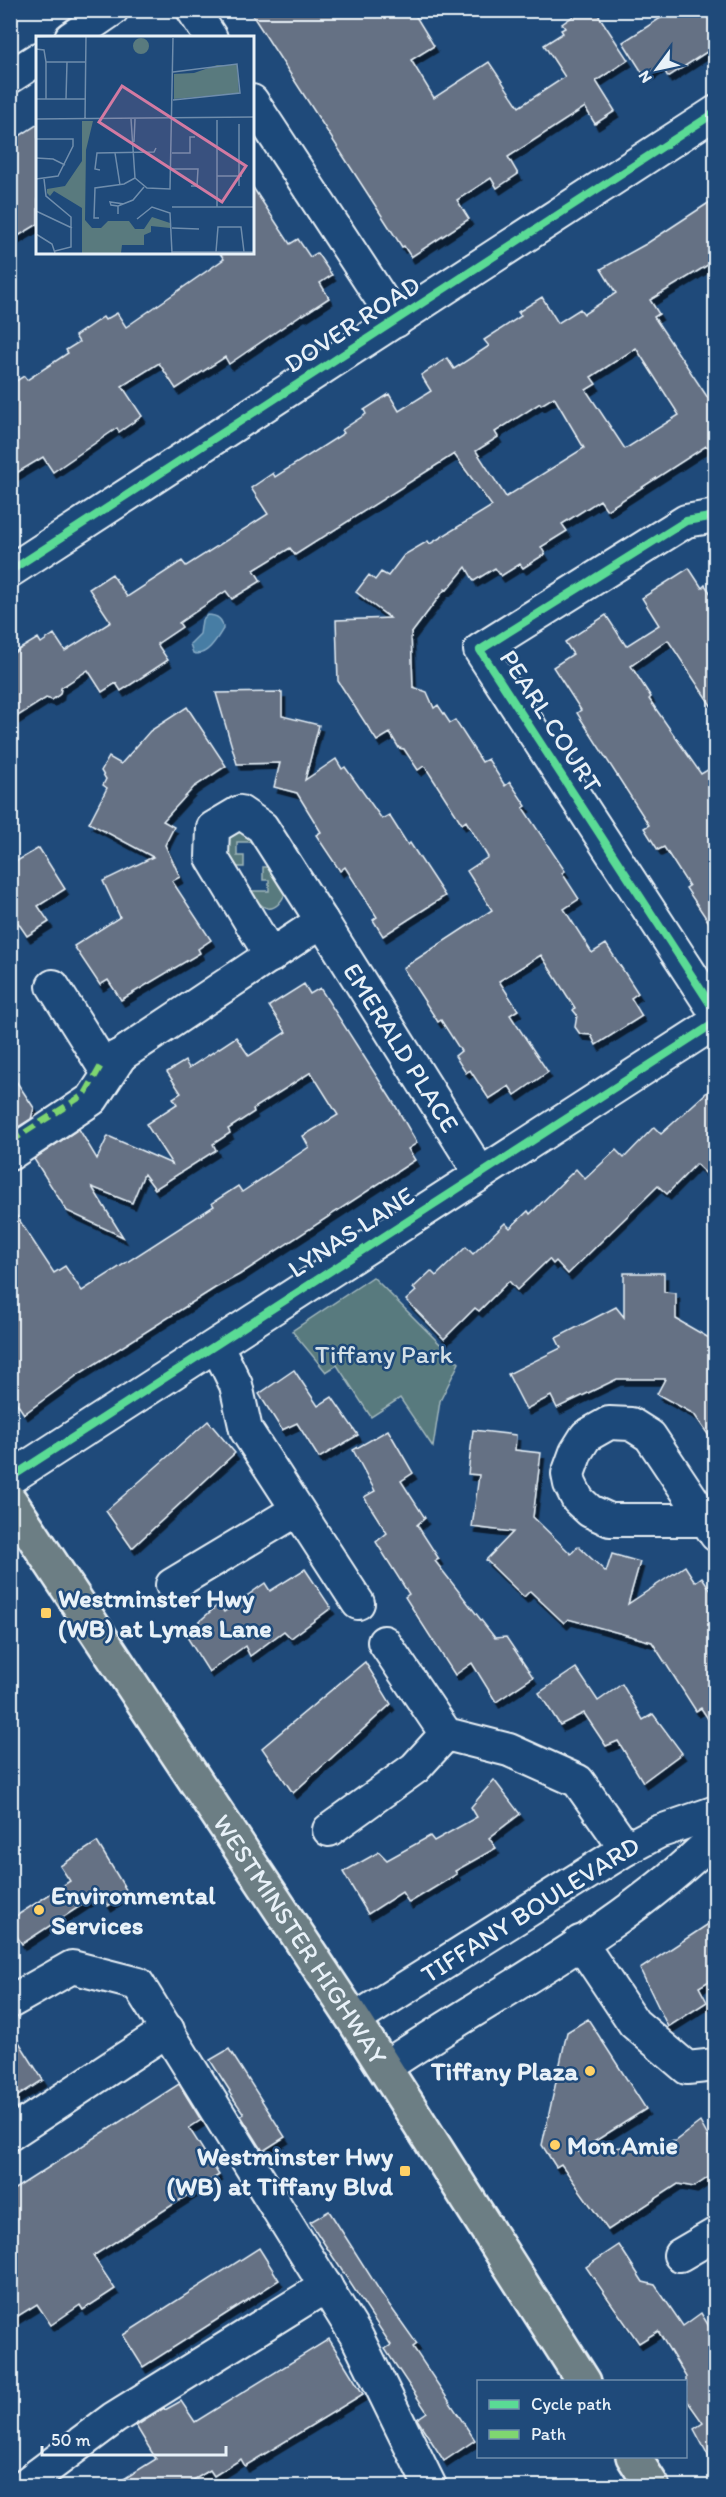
<svg xmlns="http://www.w3.org/2000/svg" width="726" height="2497" viewBox="0 0 726 2497" font-family="Itim,sans-serif">
	<style>
		.green { fill: #597a7e; stroke: #a0b6bb; stroke-width: 1.5 }
		.water { fill: #477da4; stroke: #87abc6; stroke-width: 1.5 }
		.building { fill: #657184; stroke: #e8f1f8; stroke-width: 1.5; fill-rule: evenodd; filter: url(#shadow) }
		.lines { fill: none; stroke-linecap: round; stroke-linejoin: round }
		.minor-casing { stroke: #e8f1f8; stroke-width: 36 }
		.major-casing { stroke: #e8f1f8; stroke-width: 38 }
		.minor { stroke: #1f4a7a; stroke-width: 32 }
		.major { stroke: #6c7e84; stroke-width: 33 }
		.quiet { stroke: #7fd670; stroke-width: 6; stroke-dasharray: 12 6; stroke-linecap: butt }
		.cycleway-casing { stroke: #1f4a7a; stroke-width: 11 }
		.cycleway { stroke: #5adb95; stroke-width: 8 }
		.poi-dot { fill: #ffd166; stroke: #1f4a7a; stroke-width: 2 }
		.labels { text-anchor: middle; dominant-baseline: central; stroke-width: 5; stroke-linejoin: round; paint-order: stroke }
		.street-label { font-size: 26px; fill: #e8f1f8; stroke: #1f4a7a }
		.park-label { font-size: 26px; fill: #d3dfe6; stroke: #1f4a7a }
		.poi-label { font-size: 26px; font-weight: bold; fill: #e8f1f8; stroke: #1f4a7a; text-anchor: start }
		.inset-road { fill: none; stroke: #6f8dac; stroke-width: 1.5 }
		.view { fill: #d37aa2; fill-opacity: 0.15; stroke: #d37aa2; stroke-width: 3 }
		.inset-edge { fill: none; stroke: #e8f1f8; stroke-width: 3 }
	</style>
	<defs>
		<filter id="shadow"><feDropShadow dx="3.5" dy="6" stdDeviation="0" flood-color="#0009"/></filter>
	</defs>
	<rect width="100%" height="100%" fill="#1f4a7a"/>
	<filter id="ink" filterUnits="userSpaceOnUse"><feTurbulence type="fractalNoise" baseFrequency=".0167" numOctaves="2"/><feDisplacementMap in="SourceGraphic" scale="12" xChannelSelector="R" yChannelSelector="G"/><feConvolveMatrix kernelMatrix="1 2 1 2 8 2 1 2 1" color-interpolation-filters="sRGB"/></filter>
	<g filter="url(#ink)">
		<g class="green">
			<path d="M238,826L259,842H237V856H244V867H232L222,836Z"/>
			<path d="M263,867H274L286,892C274,918 261,909 248,891H269V880H263Z"/>
			<path d="M373,1277L459,1363L440,1401L433,1447L400,1398L371,1417L337,1365L326,1372L292,1331Z"/>
		</g>
		<path class="water" d="M207,615C217,615 223,619 223,629C217,639 206,658 193,653L190,644L200,634L202,620Z"/>
		<g class="building">
			<path d="M249,10H412L434,46L411,60L434,98L489,62L519,107L565,77L544,45L563,33L561,30L565,28L562,24L582,10H595L628,60L596,81L615,111L595,124L585,107L508,157L518,174L497,188L491,178L457,200L469,219L411,257L404,246L402,247Z"/>
			<path d="M673,10H716V46L668,77L662,66L645,77L623,42Z"/>
			<path d="M38,124V224L10,241V142Z"/>
			<path d="M252,186L290,244L298,239L310,257L317,253L332,275L320,283L329,298L303,315L302,314L229,364L225,357L176,389L159,363L122,386L142,416L119,432L117,428L53,472L43,457L10,477V385L24,376L27,380L68,353L66,350L79,342L75,336L103,317L105,320L117,313L126,327L224,259L219,252H252Z"/>
			<path d="M716,198V260L650,300L659,314L654,317L716,410V449L706,446L607,510L600,500L562,524L567,531L541,547L545,554L523,568L520,564L501,576L495,568L474,581L466,567L447,590L445,589L411,634L413,687L427,692L434,708L438,705L450,723L455,720L482,762L488,759L505,786L510,782L526,806L523,808L565,871L562,873L579,899L564,909L592,953L606,944L638,993L631,998L642,1016L596,1045L591,1035L580,1034L575,1027L577,1015L573,1010L575,1008L541,955L499,981L518,1010L510,1015L548,1072L515,1095L509,1086L489,1099L470,1070L466,1073L455,1056L461,1051L441,1020L438,1022L403,968L492,910L467,871L488,857L466,821L462,824L426,768L424,766L418,770L404,749L399,748L390,733L377,741L338,681L336,620L390,618L356,592L369,575L375,580L381,572L388,576L404,555L428,541L430,544L492,506L454,454L295,555L290,548L254,570L261,581L232,599L226,591L179,623L182,627L157,644L168,660L121,691L116,683L102,692L88,670L61,688L60,694L52,700L46,698L10,721V655L38,638L41,643L54,634L65,651L111,622L89,589L112,574L127,597L182,561L186,566L268,514L251,488L273,473L275,477L344,433L342,430L366,414L364,410L389,394L399,411L431,391L421,375L447,358L454,369L489,346L484,340L521,316L518,312L542,297L558,323L580,309L584,314L616,293L601,269L646,244ZM636,348L679,415L625,449L586,390L596,384L591,377ZM554,397L584,448L506,497L476,451L498,437L495,432L540,403L541,405Z"/>
			<path d="M689,568L702,588L705,585L716,601V713L668,640L631,666L651,697L649,699L701,774L716,765V933L686,888L689,886L664,847L658,850L644,828L649,825L577,713L581,710L553,667L573,654L565,642L606,615L626,646L659,625L642,598Z"/>
			<path d="M282,692V716L319,725L305,780L336,759L342,769L345,767L382,819L389,815L408,845L410,843L445,896L383,936L373,920L377,917L345,867L340,871L316,835L321,832L297,793L274,787L280,763L237,764L216,693Z"/>
			<path d="M187,707L226,766L194,787L163,821L174,827L165,845L180,877L172,881L211,940L198,949L200,953L121,1000L108,980L100,985L74,946L120,917L103,881L153,857L89,823L107,788L103,785L106,779L101,771L109,757L121,764L150,731Z"/>
			<path d="M39,848L65,889L38,906L49,922L27,936L10,911V865Z"/>
			<path d="M304,984L310,994L320,988L395,1105L417,1143L408,1149L415,1160L239,1275L215,1288L79,1374L24,1414L10,1393V1206L54,1273L65,1266L82,1291L214,1206L212,1203L238,1186L242,1192L309,1147L303,1136L338,1115L311,1072L253,1109L254,1112L228,1129L230,1133L213,1144L216,1150L155,1189L144,1174L132,1203L92,1187L123,1237L67,1211L34,1159L79,1129L97,1159L108,1136L172,1164L146,1124L177,1104L173,1098L181,1093L167,1072L185,1061L189,1068L236,1037L249,1056L286,1032L269,1006Z"/>
			<path d="M10,1072L34,1108L31,1119L15,1129L10,1121Z"/>
			<path d="M716,1084V1183L696,1164L667,1194L658,1186L568,1274L556,1261L553,1264L549,1259L517,1290L509,1281L479,1311L475,1308L444,1339L406,1300L416,1291L413,1288L431,1271L436,1276L466,1247L473,1254L505,1223L510,1228L528,1211L530,1214L576,1169L585,1179L616,1150L624,1158L654,1127L661,1134Z"/>
			<path d="M624,1273H664V1292L676,1293V1319L716,1342V1446L694,1414L657,1394L665,1379H617L557,1408L551,1396L526,1409L508,1374L561,1348L556,1338L616,1307L624,1317Z"/>
			<path d="M294,1370L318,1406L332,1397L358,1435L319,1458L297,1423L282,1430L259,1394Z"/>
			<path d="M208,1421L235,1453L132,1548L106,1511Z"/>
			<path d="M388,1430L413,1473L401,1481L425,1518L417,1525L439,1559L435,1561L495,1638L506,1637L533,1677L496,1702L472,1663L455,1675L405,1597L409,1594L376,1542L387,1533L364,1497L375,1491L353,1450Z"/>
			<path d="M473,1430L516,1435L515,1450L541,1453L533,1517L571,1554L578,1546L606,1572L612,1554L640,1562L628,1604L685,1566L695,1582L702,1577L716,1598V1731L701,1708L696,1711L652,1642L568,1619L564,1623L530,1591L524,1597L486,1560L513,1532L472,1527L479,1475L468,1474Z"/>
			<path d="M305,1569L331,1608L291,1638L284,1631L250,1656L245,1646L209,1672L185,1634L219,1604L224,1612L265,1583L270,1591Z"/>
			<path d="M365,1662L391,1704L293,1793L262,1748Z"/>
			<path d="M576,1668L598,1701L622,1684L643,1720L653,1714L682,1753L643,1782L618,1741L606,1746L584,1713L560,1725L539,1693Z"/>
			<path d="M494,1780L520,1814L489,1838L496,1848L455,1871L457,1874L409,1903L402,1892L368,1914L343,1872L379,1852L387,1860L430,1836L434,1841L477,1817L471,1807Z"/>
			<path d="M97,1842L128,1893L108,1906L100,1893L22,1944L10,1926V1920L70,1881L60,1866Z"/>
			<path d="M716,1919V1977L699,1987L707,2002L668,2027L640,1969Z"/>
			<path d="M588,2019L646,2109L578,2152L675,2141L700,2122L716,2151V2172L694,2187L678,2184L608,2230L561,2164L556,2167L542,2145L567,2032Z"/>
			<path d="M10,2028L43,2080L10,2101Z"/>
			<path d="M229,2049L285,2137L263,2151L241,2116L244,2114L229,2092L230,2091L210,2060Z"/>
			<path d="M179,2084L201,2120L189,2128L219,2175L93,2256L115,2289L83,2310L80,2305L51,2325L37,2304L10,2321V2192Z"/>
			<path d="M329,2211L383,2296L417,2344L413,2347L475,2440L444,2461L417,2419L427,2412L385,2349L391,2345L310,2222Z"/>
			<path d="M619,2245L643,2282L655,2285L683,2326L701,2313L716,2338V2470L694,2429L703,2423L686,2399V2377L658,2331L639,2343L586,2267Z"/>
			<path d="M259,2248L279,2280L143,2367L123,2335Z"/>
			<path d="M329,2339L363,2394L245,2466L241,2459L214,2476L210,2470L182,2487H111L156,2459L136,2426L164,2408L165,2410L181,2401L195,2422Z"/>
		</g>
		<g class="lines">
			<defs>
				<g id="minor">
					<path d="M193,10L211,38"/>
					<path d="M71,38L112,10"/>
					<path d="M10,77L38,59"/>
					<path d="M252,101L396,321"/>
					<path d="M716,516L686,521L480,650L716,1013"/>
					<path d="M10,571L716,112"/>
					<path d="M271,956L212,858L213,828L240,812L262,827L322,921"/>
					<path id="s1" d="M53,986L102,1064L121,1055L322,921L480,1173"/>
					<path d="M10,1154L92,1099L121,1055"/>
					<path d="M217,1346L236,1385L246,1430L358,1603"/>
					<path d="M10,1478L716,1022"/>
					<path d="M706,1520H610L590,1511L578,1500L570,1484L568,1474L576,1452L586,1436L609,1423L631,1424L650,1436L716,1535"/>
					<path d="M172,1585L297,1510"/>
					<path d="M384,1642L446,1734L509,1750L578,1781L626,1849"/>
					<path d="M329,1830L415,1768L446,1734"/>
					<path d="M580,1942L634,2023L687,2068L716,2065"/>
					<path d="M10,2002L72,1967L138,1984L357,2337L430,2486"/>
					<path id="s2" d="M354,2020L626,1849L658,1832L716,1812"/>
					<path d="M385,2067C495,1993 621,1931 716,1836"/>
					<path d="M10,2134L168,2030"/>
					<path d="M680,2255L716,2234"/>
					<path d="M23,2486L114,2418L326,2286"/>
				</g>
				<g id="major">
					<path id="s3" d="M10,1501L354,2020L584,2382"/>
					<path d="M633,2456L652,2486"/>
				</g>
			</defs>
			<use href="#minor" class="minor-casing"/>
			<use href="#major" class="major-casing"/>
			<use href="#minor" class="minor"/>
			<use href="#major" class="major"/>
			<path class="quiet" d="M10,1142L85,1094L102,1064"/>
			<defs>
				<g id="cycleway">
					<path d="M716,516L686,521L480,650L716,1013"/>
					<path d="M10,571L716,112"/>
					<path d="M10,1478L716,1022"/>
				</g>
			</defs>
			<use href="#cycleway" class="cycleway-casing"/>
			<use href="#cycleway" class="cycleway"/>
		</g>
	</g>
	<g class="poi-dot">
		<rect x="40" y="1607" width="12" height="12" rx="3"/>
		<circle cx="39" cy="1910" r="6"/>
		<circle cx="590" cy="2071" r="6"/>
		<circle cx="555" cy="2145" r="6"/>
		<rect x="399" y="2165" width="12" height="12" rx="3"/>
	</g>
	<g class="labels">
		<g class="street-label">
			<text transform="translate(352 324) rotate(-33)">DOVER ROAD</text>
			<text transform="translate(551 721) rotate(57)">PEARL COURT</text>
			<text stroke="none"><textPath href="#s1" startOffset="504">EMERALD PLACE</textPath></text>
			<text transform="translate(351 1232) rotate(-33)">LYNAS LANE</text>
			<text stroke="none"><textPath href="#s2" startOffset="208">TIFFANY BOULEVARD</textPath></text>
			<text stroke="none"><textPath href="#s3" startOffset="526">WESTMINSTER HIGHWAY</textPath></text>
		</g>
		<g class="park-label">
			<text x="384" y="1354">Tiffany Park</text>
		</g>
		<g class="poi-label">
			<text x="58" y="1598">Westminster Hwy<tspan x="58" dy="30">(WB) at Lynas Lane</tspan></text>
			<text x="51" y="1895">Environmental<tspan x="51" dy="30">Services</tspan></text>
			<text x="578" y="2071" text-anchor="end">Tiffany Plaza</text>
			<text x="567" y="2145">Mon Amie</text>
			<text x="393" y="2156" text-anchor="end">Westminster Hwy<tspan x="393" dy="30">(WB) at Tiffany Blvd</tspan></text>
		</g>
	</g>
	<g transform="translate(36 36)">
		<rect width="218" height="218" fill="#1f4a7a"/>
		<path d="M97 10a8 8 0 1 1 16 0a8 8 0 1 1-16 0ZM181,29H201L203,57L138,63V38L158,37ZM46,85H57L50,114L49,184L56,192H65L72,185H93L99,193H108L116,181L134,187V192L115,190V196L108,199V209H86L85,217H46V172L18,155L14,160L11,157V153L29,150L46,125Z" fill="#597a7e"/>
		<path class="inset-road" d="M68,0H164M0,1L33,0M0,13L8,14L10,26H50M0,63H49M10,63V26M30,63L31,26M137,64L204,57L201,28L137,36M0,83L218,81M49,83L50,0M95,83L99,142L111,152L134,153L137,2M181,84V171M0,103H37V110L22,140L0,143M98,106L99,83M79,117L84,149M136,117H154V101H159M0,122L17,123L29,129M136,133H162L161,150H155M64,134L59,133L61,117L118,116L120,112M181,140H206M8,143L10,160L35,181V211L19,215M203,150V88M82,170L75,169L74,166L88,168M136,171H218M0,175L36,192M82,178V170L97,164L108,151M63,182H58L59,152L88,148L99,142M101,183L116,171L134,177L136,217M136,192L163,193M0,198L16,208L19,217M136,216H218M180,216L182,191H205L208,216"/>
		<path class="view" d="M86,50L210,130L186,166L63,86Z"/>
		<rect width="218" height="218" class="inset-edge"/>
	</g>
	<rect width="726" height="2497" fill="none" stroke="#1f4a7a" stroke-width="36"/>
	<rect x="18" y="18" width="690" height="2461" fill="none" stroke="#e8f1f8" stroke-width="2" filter="url(#ink)"/>
	<rect x="477" y="2380" width="210" height="78" fill="#1f4a7a" stroke="#6f8dac" stroke-width="1.5"/>
	<rect x="489" y="2400" width="30" height="9" fill="#5adb95" stroke="#6f8dac" stroke-width="1.5"/>
	<text x="531" y="2410" font-size="18" fill="#e8f1f8">Cycle path</text>
	<rect x="489" y="2430" width="30" height="9" fill="#7fd670" stroke="#6f8dac" stroke-width="1.5"/>
	<text x="531" y="2440" font-size="18" fill="#e8f1f8">Path</text>
	<g transform="translate(657 69) rotate(237)" stroke="#1f4a7a" stroke-width="4.5" paint-order="stroke">
	<path d="M0-4.5L10 22L0 15L-10 22Z" fill="#e8f1f8"/>
	<text y="-9" font-size="16" font-weight="bold" text-anchor="middle" fill="#e8f1f8">N</text>
	</g>
	<path d="M42 2446v9h184v-9" fill="none" stroke="#e8f1f8" stroke-width="3"/>
	<text x="51" y="2446" font-size="18" fill="#e8f1f8" stroke="#1f4a7a" stroke-width="4.5" paint-order="stroke">50 m</text>
</svg>
